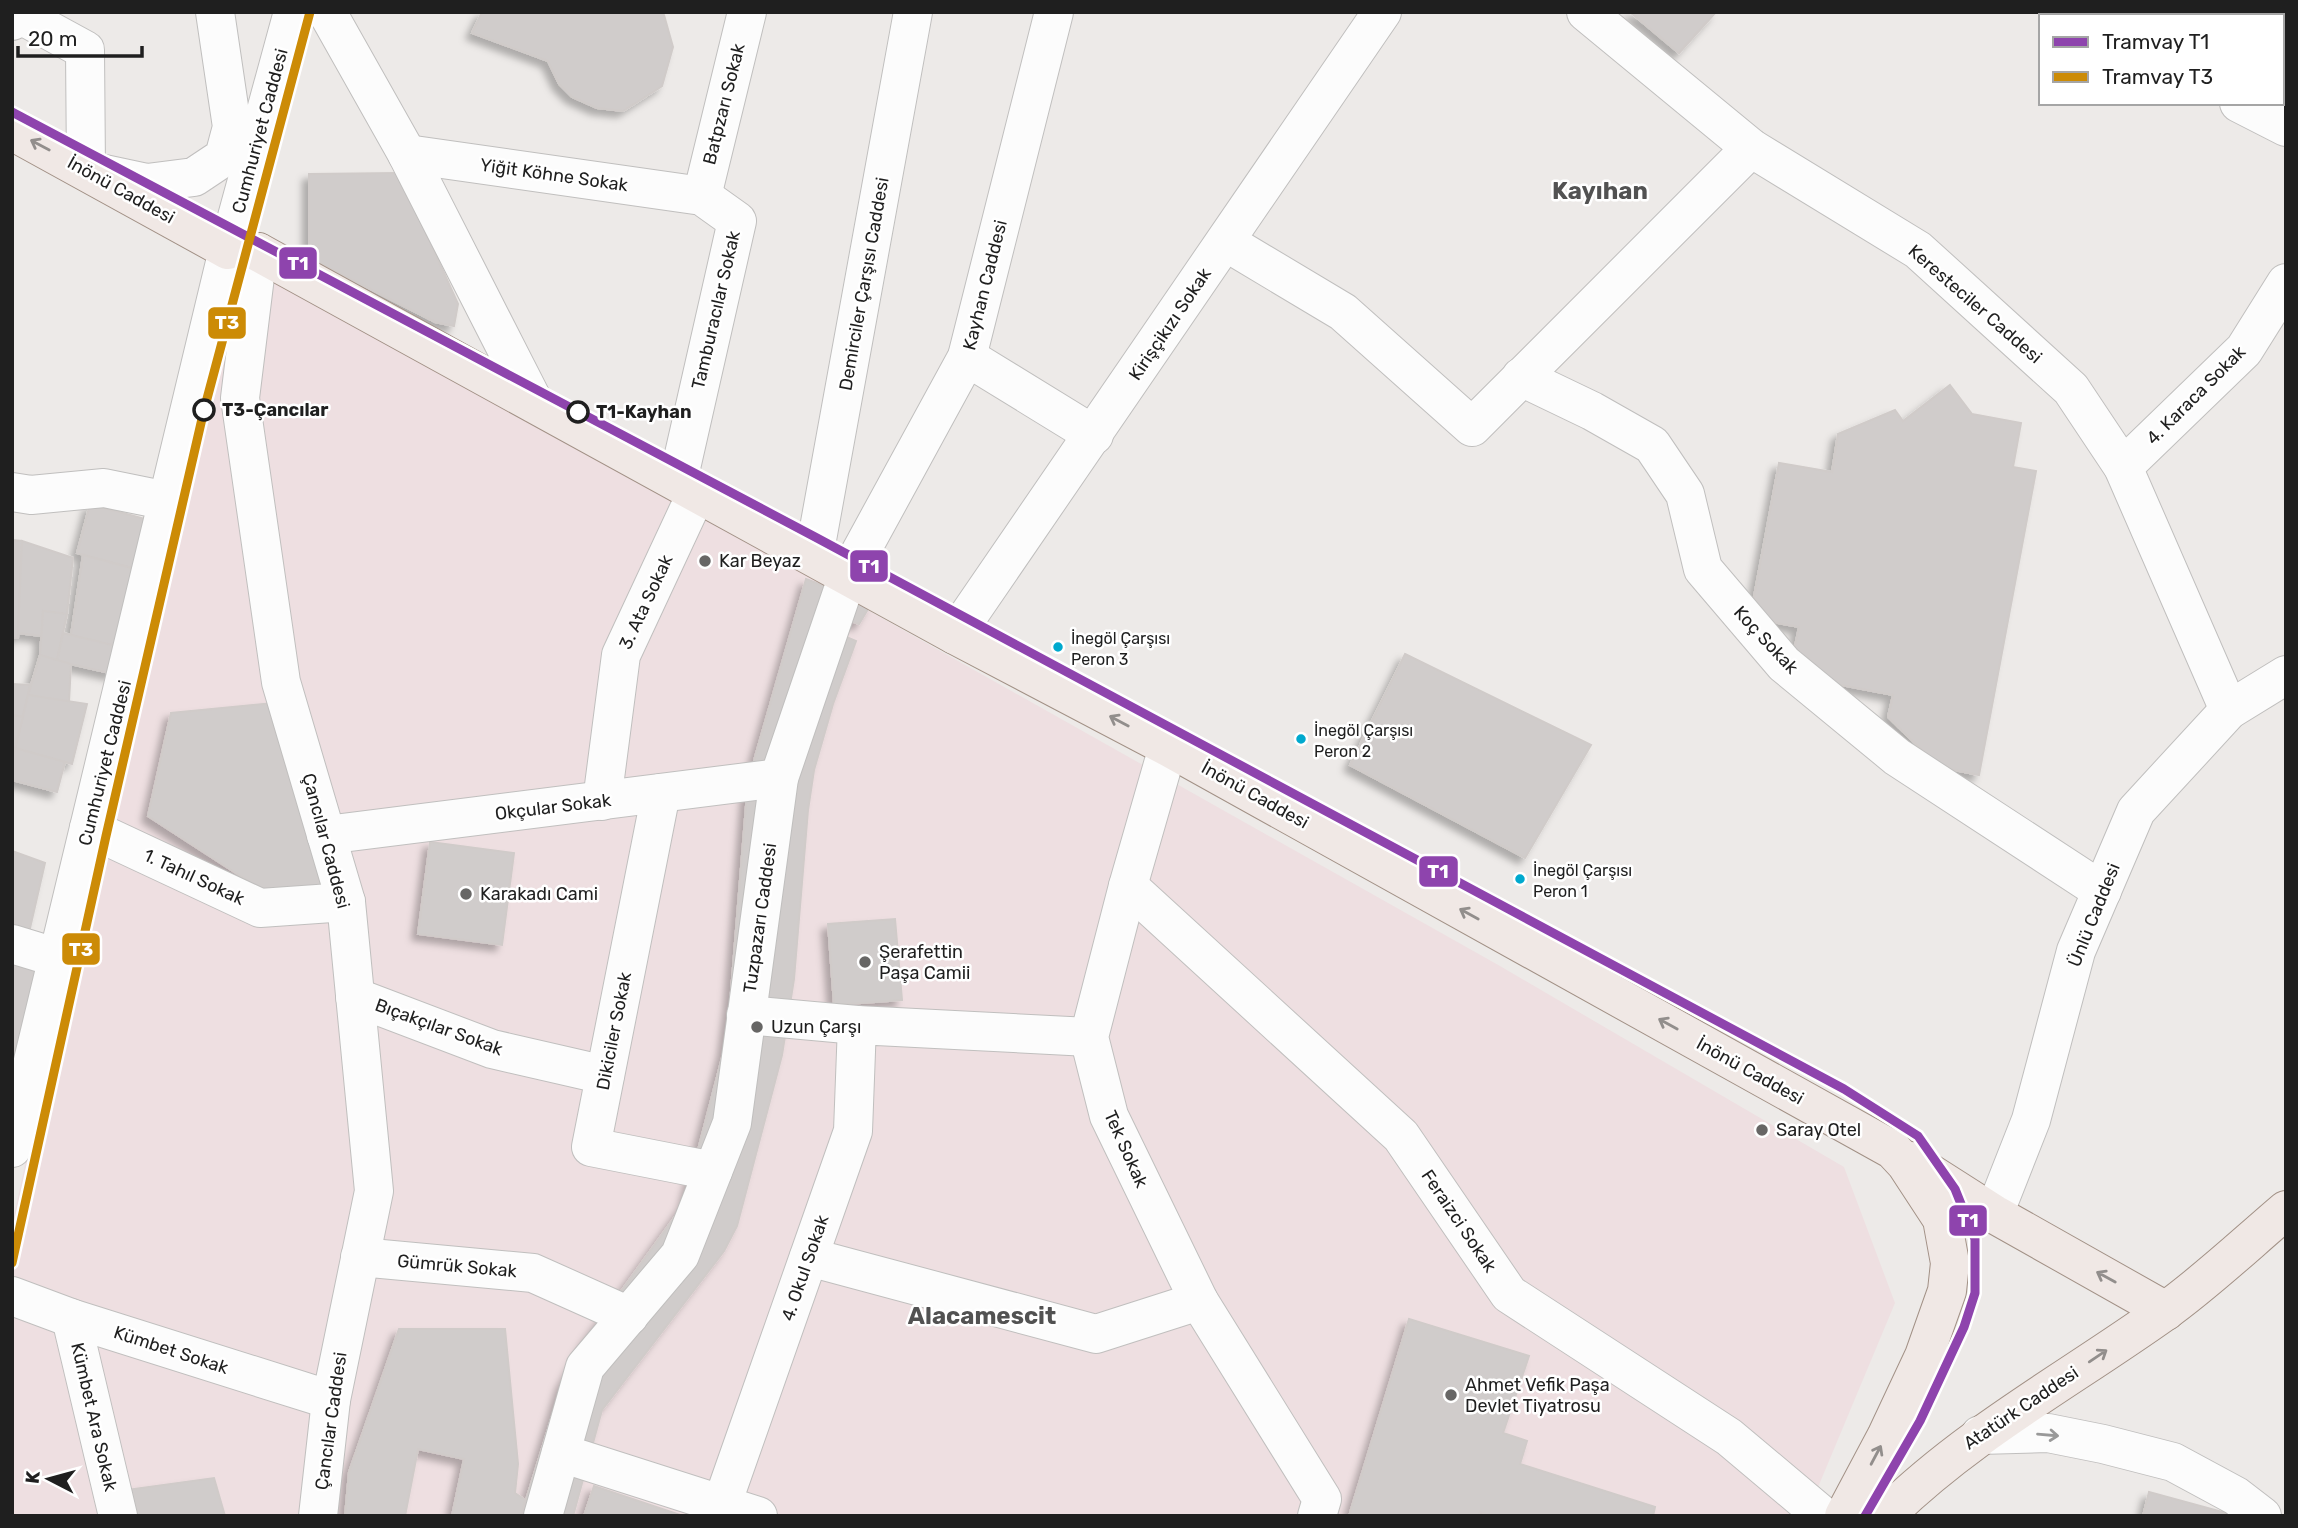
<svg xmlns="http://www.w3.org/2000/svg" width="2298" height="1528" viewBox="0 0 2298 1528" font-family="Rubik,sans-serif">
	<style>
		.commercial { fill: #eedfe1 }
		.building { fill: #d0cccb; stroke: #d0cbc9; stroke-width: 2; filter: url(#shadow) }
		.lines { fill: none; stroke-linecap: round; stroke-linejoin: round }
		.minor-casing { stroke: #c0bfbe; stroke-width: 40 }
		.major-casing { stroke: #a29186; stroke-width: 40 }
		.minor { stroke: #fcfcfc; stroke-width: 38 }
		.major { stroke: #f0e8e5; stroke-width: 38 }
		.tram-1-casing { stroke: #fff; stroke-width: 14 }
		.tram-2-casing { stroke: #fff; stroke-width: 14 }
		.tram-1 { stroke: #8e44ad; stroke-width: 9 }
		.tram-2 { stroke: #cc8b06; stroke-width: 9 }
		.oneway { stroke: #928e8c }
		.oneway2 { stroke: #999 }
		.stop-dot { fill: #fff; stroke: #1f1f1f; stroke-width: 3.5 }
		.poi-dot { fill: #676665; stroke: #fff; stroke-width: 2.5 }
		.bus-dot { fill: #00a9ce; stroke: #fff; stroke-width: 2.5 }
		.labels { text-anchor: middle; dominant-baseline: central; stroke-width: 5; stroke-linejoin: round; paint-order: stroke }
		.bus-label { font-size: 16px; fill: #1f1f1f; stroke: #fff; text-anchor: start }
		.street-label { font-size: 18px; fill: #1f1f1f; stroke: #fff }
		.stop-label { font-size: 18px; font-weight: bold; fill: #1f1f1f; stroke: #fff; text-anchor: start }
		.poi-label { font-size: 18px; fill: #1f1f1f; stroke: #fff; text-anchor: start }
		.district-label { font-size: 24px; font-weight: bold; fill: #525252; stroke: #fff }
		.line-badge { stroke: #fff; stroke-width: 2.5 }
		.badge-label { font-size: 19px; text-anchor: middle; font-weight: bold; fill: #fff }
	</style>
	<defs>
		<filter id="shadow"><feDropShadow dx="-6" dy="6" stdDeviation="3.5" flood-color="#0004"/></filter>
	</defs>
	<rect width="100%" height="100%" fill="#edeae8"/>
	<path class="commercial" d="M228,250L1500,966L1844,1167L1895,1303L1806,1516H12V1224L192,403Z"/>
	<g class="building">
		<path d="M482,12H661L664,15L673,47L662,86L623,111L597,108L572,97L559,84L548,61L472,33Z"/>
		<path d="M1630,12H1716L1679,53Z"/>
		<path d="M2286,35V110L2267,103H2282V36Z"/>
		<path d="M399,173L458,304L454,326L435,322L309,258V174Z"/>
		<path d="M1950,385L1972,414L2021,423L2013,467L2036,471L1979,775L1939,767L1888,717L1893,695L1789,675L1799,627L1750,618L1779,463L1832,472L1838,434L1895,410L1903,421Z"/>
		<path d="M90,504L152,521L139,570L77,553Z"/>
		<path d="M12,540L22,541L18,638H12Z"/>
		<path d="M22,541L73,558L67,614L43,611L42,636L18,633Z"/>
		<path d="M83,555L139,570L120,647L71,635Z"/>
		<path d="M806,579L871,604L859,624L851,621L844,636L856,641L833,704L814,770L808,810L794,979L782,1055L737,1226L724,1251L602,1410L573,1516H521L562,1384L586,1340L684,1204L724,1050L730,1004L747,793L755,757Z"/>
		<path d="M43,611L67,614L57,661L40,655Z"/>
		<path d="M63,633L120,647L114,674L57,661Z"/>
		<path d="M1405,654L1591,745L1525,858L1350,765Z"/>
		<path d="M40,655L71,664L69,702L28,695Z"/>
		<path d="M12,684L30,685L23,717L12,715Z"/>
		<path d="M28,695L87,704L72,764L15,748Z"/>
		<path d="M273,703L331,900L273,897L148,816L171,713Z"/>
		<path d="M12,715L23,717L12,759Z"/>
		<path d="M15,748L65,762L57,792L12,780V759Z"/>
		<path d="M430,842L514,853L502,945L418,934Z"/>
		<path d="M12,851L45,863L28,937L12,932Z"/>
		<path d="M895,919L902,1000L834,1005L828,924Z"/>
		<path d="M12,954L45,963L12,1095Z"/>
		<path d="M1409,1319L1529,1356L1503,1433L1527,1441L1520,1464L1655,1507L1653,1516H1491L1480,1512L1479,1516H1349Z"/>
		<path d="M399,1329H505L518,1464L515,1493L525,1500L521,1516H452L464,1459L418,1449L405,1516H345L349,1472Z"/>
		<path d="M214,1478L225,1516H124L119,1491Z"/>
		<path d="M594,1486L683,1516H584Z"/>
		<path d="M2149,1492L2237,1516H2143Z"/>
	</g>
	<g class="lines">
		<defs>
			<g id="minor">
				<path d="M327,12L407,154L534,403"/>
				<path d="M1586,12L1751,148L1918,250L2071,389L2123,467L2229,710"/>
				<path d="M2078,12L2084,16"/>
				<path d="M12,21L19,14L85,50L86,170L147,183L194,177L224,157L232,127L215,12"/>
				<path d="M2239,103L2286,127"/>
				<path d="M407,154L702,196L737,221L678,481"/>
				<path d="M702,196L747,12"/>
				<path d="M1226,242L1343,312L1472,427L1751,148"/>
				<path d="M258,252L240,398L281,682L346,902L374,1191L331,1400L318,1516"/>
				<path d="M967,357L1094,435"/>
				<path d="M1521,377L1592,411L1652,445L1685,494L1703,569L1784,664L1897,757L2102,891"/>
				<path d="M2123,467L2244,350L2286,283"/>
				<path d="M12,492L31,495L104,488L168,501"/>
				<path d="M814,556L913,12"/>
				<path d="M955,635L1382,12"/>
				<path d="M1168,747L1128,886L1089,1037L1109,1116L1199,1301L1322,1499L1317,1516"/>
				<path d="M661,793L591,1147L713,1171"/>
				<path d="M602,801L621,655L697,492"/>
				<path d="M89,828L260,908L346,902"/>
				<path d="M326,835L779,778"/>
				<path d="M1128,886L1401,1136L1509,1294L1729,1437L1823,1516"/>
				<path d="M12,944L58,958"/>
				<path d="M355,997L492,1049L605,1075"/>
				<path d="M746,1015L857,1025"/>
				<path d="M12,1148L228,250L293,12"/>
				<path d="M1994,1214L2031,1120L2076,951L2136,811L2229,710L2286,675"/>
				<path d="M360,1257L533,1273L629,1316"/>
				<path d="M809,1257L1096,1334L1199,1301"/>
				<path d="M12,1296L71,1318L331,1400"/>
				<path d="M71,1318L118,1516"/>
				<path d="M1980,1435L2048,1433L2103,1444L2173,1462L2236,1496L2262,1516"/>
				<path d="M561,1453L758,1516"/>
				<path d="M722,1504L853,1131L857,1025L1089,1037"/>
				<path d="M543,1516L585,1367L680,1255L732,1123L779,778L848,575L967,357L1054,12"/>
			</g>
			<g id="major">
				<path d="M12,131L228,250"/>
				<path d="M258,252L955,635L1168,747L1893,1150L1906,1164L1942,1219L1950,1263L1947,1291L1924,1356L1886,1437L1844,1516"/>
				<path d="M1911,1161L1994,1214L2166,1311"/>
				<path d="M1885,1516C1968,1434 2070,1379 2164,1312C2206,1282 2246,1244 2286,1210"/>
			</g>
		</defs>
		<use href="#minor" class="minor-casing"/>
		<use href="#major" class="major-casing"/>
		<use href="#minor" class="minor"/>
		<use href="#major" class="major"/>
		<defs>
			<path id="tram-1" d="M12,112L817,538L1844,1089L1918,1136L1955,1189L1975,1239V1293L1964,1327L1920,1421L1865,1516"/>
			<path id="tram-2" d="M12,1263L106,836L204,410L310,12"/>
		</defs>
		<use href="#tram-1" class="tram-1-casing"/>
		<use href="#tram-2" class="tram-2-casing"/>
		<use href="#tram-1" class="tram-1"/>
		<use href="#tram-2" class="tram-2"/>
	</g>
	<defs><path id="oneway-shaft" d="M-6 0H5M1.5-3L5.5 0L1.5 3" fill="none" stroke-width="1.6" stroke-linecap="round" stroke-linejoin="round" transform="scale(1.75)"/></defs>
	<g class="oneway">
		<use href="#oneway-shaft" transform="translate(40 145) rotate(-152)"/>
		<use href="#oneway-shaft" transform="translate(1119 721) rotate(-152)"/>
		<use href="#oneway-shaft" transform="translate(1469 914) rotate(-151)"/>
		<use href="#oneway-shaft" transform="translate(1668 1024) rotate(-151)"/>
		<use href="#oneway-shaft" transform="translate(2106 1277) rotate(-151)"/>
		<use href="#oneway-shaft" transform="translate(2098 1356) rotate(-34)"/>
		<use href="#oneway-shaft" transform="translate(1876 1455) rotate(-62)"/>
	</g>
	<use class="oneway2" href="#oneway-shaft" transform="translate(2048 1435) rotate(5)"/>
	<g class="stop-dot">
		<circle cx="204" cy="410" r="10"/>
		<circle cx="578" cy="412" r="10"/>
	</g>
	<g class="poi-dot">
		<circle cx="705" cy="561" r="7"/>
		<circle cx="466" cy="894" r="7"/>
		<circle cx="865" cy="962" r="7"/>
		<circle cx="757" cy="1027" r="7"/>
		<circle cx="1762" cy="1130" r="7"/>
		<circle cx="1451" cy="1395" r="7"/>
	</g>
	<g class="bus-dot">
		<circle cx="1058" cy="647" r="6"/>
		<circle cx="1301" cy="739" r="6"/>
		<circle cx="1520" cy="879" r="6"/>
	</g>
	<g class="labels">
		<g class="bus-label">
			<text x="1071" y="638">İnegöl Çarşısı<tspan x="1071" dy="21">Peron 3</tspan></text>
			<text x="1314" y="730">İnegöl Çarşısı<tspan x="1314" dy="21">Peron 2</tspan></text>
			<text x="1533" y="870">İnegöl Çarşısı<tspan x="1533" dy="21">Peron 1</tspan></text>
		</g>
		<g class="street-label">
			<text transform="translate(724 104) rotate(-76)">Batpzarı Sokak</text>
			<text transform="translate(260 131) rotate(-75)">Cumhuriyet Caddesi</text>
			<text transform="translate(554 175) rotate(8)">Yiğit Köhne Sokak</text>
			<text transform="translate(121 190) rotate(29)">İnönü Caddesi</text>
			<text transform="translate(864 284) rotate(-80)">Demirciler Çarşısı Caddesi</text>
			<text transform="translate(985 285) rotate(-76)">Kayhan Caddesi</text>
			<text transform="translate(1975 304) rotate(41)">Keresteciler Caddesi</text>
			<text transform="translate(716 310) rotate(-77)">Tamburacılar Sokak</text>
			<text transform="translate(1170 324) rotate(-56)">Kirişçikızı Sokak</text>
			<text transform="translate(2196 395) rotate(-45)">4. Karaca Sokak</text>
			<text transform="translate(646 602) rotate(-65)">3. Ata Sokak</text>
			<text transform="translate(1766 640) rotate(47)">Koç Sokak</text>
			<text transform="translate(105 763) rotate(-76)">Cumhuriyet Caddesi</text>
			<text transform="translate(1255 795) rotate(29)">İnönü Caddesi</text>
			<text transform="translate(553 807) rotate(-7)">Okçular Sokak</text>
			<text transform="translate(326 841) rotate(75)">Çancılar Caddesi</text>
			<text transform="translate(194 877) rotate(25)">1. Tahıl Sokak</text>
			<text transform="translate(2094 915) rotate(-68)">Ünlü Caddesi</text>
			<text transform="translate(760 918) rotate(-82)">Tuzpazarı Caddesi</text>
			<text transform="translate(439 1027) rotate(20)">Bıçakçılar Sokak</text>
			<text transform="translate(614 1031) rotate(-79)">Dikiciler Sokak</text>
			<text transform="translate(1750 1071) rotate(29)">İnönü Caddesi</text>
			<text transform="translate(1126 1149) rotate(66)">Tek Sokak</text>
			<text transform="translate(1459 1221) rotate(56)">Feraizci Sokak</text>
			<text transform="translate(457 1266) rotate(5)">Gümrük Sokak</text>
			<text transform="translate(805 1268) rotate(-71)">4. Okul Sokak</text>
			<text transform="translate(171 1350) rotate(18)">Kümbet Sokak</text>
			<text transform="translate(2021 1408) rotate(-34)">Atatürk Caddesi</text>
			<text transform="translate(94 1417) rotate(77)">Kümbet Ara Sokak</text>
			<text transform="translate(331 1421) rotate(-82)">Çancılar Caddesi</text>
		</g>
		<g class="stop-label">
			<text x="222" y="410">T3-Çancılar</text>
			<text x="596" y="412">T1-Kayhan</text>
		</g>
		<g class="poi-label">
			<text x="719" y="561">Kar Beyaz</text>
			<text x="480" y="894">Karakadı Cami</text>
			<text x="879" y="952">Şerafettin<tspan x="879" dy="21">Paşa Camii</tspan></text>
			<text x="771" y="1027">Uzun Çarşı</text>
			<text x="1776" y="1130">Saray Otel</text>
			<text x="1465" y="1385">Ahmet Vefik Paşa<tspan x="1465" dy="21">Devlet Tiyatrosu</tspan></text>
		</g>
		<g class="district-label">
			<text x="1600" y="191">Kayıhan</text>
			<text x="982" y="1316">Alacamescit</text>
		</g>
	</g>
	<g class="line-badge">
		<rect x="278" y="246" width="40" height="34" rx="7" fill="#8e44ad"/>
		<rect x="207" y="306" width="40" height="34" rx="7" fill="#cc8b06"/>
		<rect x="849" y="549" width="40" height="34" rx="7" fill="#8e44ad"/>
		<rect x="1418" y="855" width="41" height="33" rx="7" fill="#8e44ad"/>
		<rect x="61" y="932" width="40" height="34" rx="7" fill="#cc8b06"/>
		<rect x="1948" y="1204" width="40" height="33" rx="7" fill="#8e44ad"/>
	</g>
	<g class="badge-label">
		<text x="298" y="270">T1</text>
		<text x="227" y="329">T3</text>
		<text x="869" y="573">T1</text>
		<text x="1438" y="878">T1</text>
		<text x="81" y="956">T3</text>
		<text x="1968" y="1227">T1</text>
	</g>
	<rect width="2298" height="1528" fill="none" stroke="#1f1f1f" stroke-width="28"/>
	<rect x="2039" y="14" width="245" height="91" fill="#ffffff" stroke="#a5a5a5" stroke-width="2"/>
	<rect x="2053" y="37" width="35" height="10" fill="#8e44ad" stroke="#a5a5a5" stroke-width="2"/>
	<text x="2102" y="49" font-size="21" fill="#1f1f1f">Tramvay T1</text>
	<rect x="2053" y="72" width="35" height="10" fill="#cc8b06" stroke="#a5a5a5" stroke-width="2"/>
	<text x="2102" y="84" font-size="21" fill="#1f1f1f">Tramvay T3</text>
	<g transform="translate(49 1479) rotate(276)" stroke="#ffffff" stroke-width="5" paint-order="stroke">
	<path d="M0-5L12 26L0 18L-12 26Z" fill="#1f1f1f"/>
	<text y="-10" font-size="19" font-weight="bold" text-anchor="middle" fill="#1f1f1f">K</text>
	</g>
	<path d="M18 46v10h124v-10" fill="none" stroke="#1f1f1f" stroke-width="3.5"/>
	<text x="28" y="46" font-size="21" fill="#1f1f1f" stroke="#ffffff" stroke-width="5" paint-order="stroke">20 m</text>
</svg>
